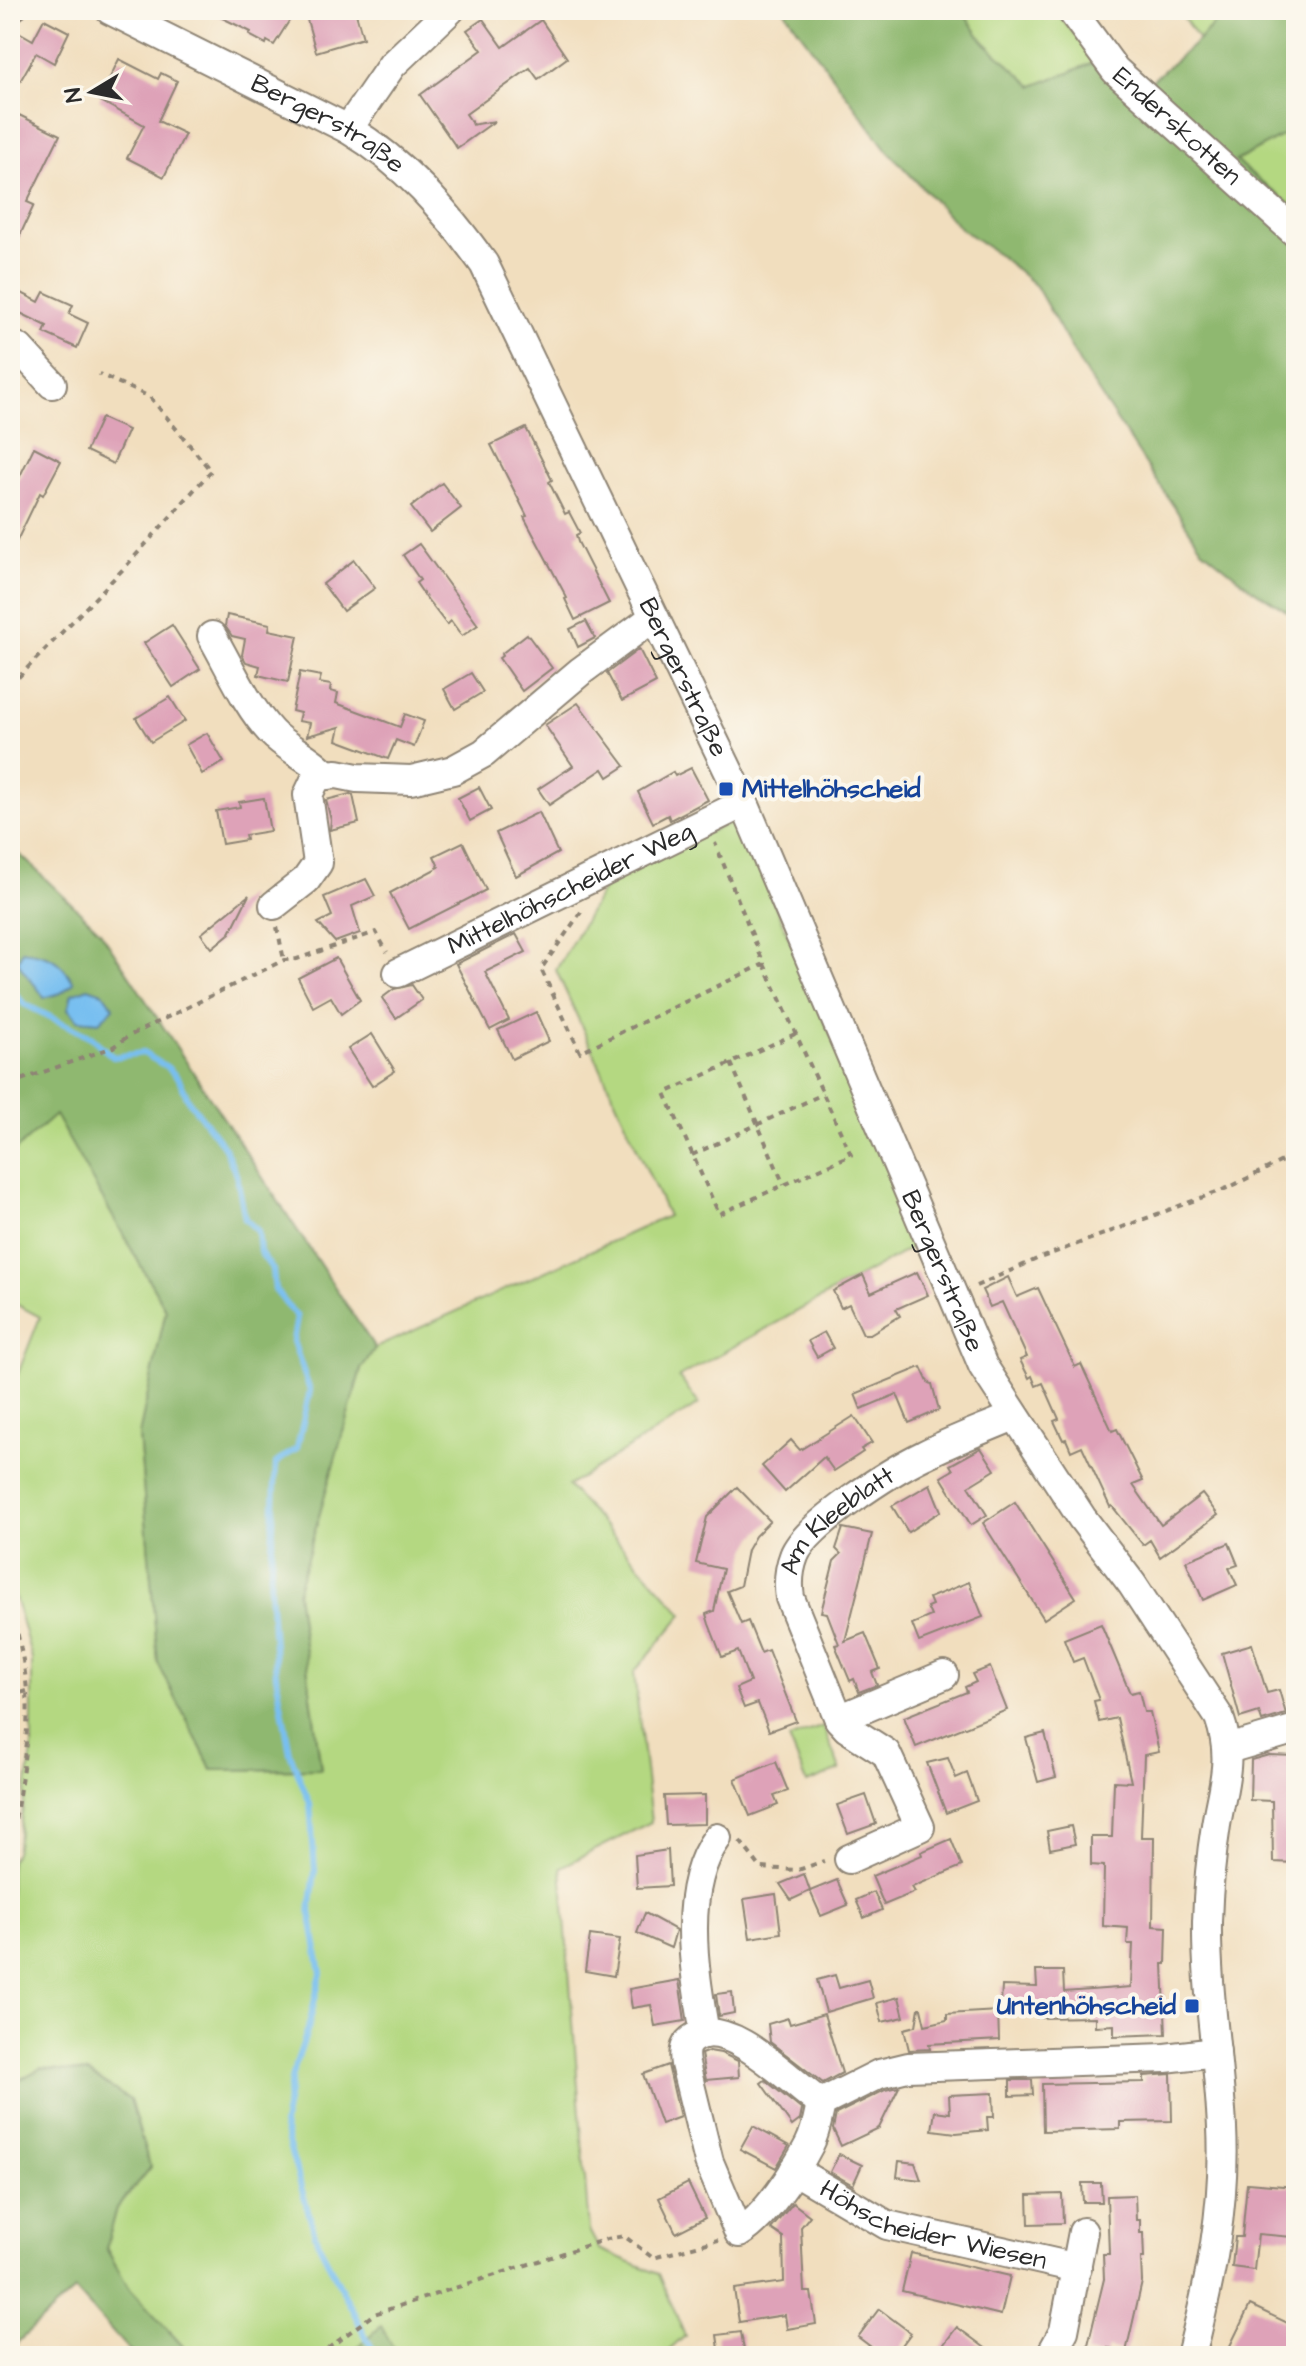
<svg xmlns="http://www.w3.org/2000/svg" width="1306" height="2366" viewBox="0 0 1306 2366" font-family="'Architects Daughter',sans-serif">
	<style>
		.green { fill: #b4d881; stroke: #708256; stroke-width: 2 }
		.forest { fill: #8fb86f; stroke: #5d724d; stroke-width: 2 }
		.water { fill: #78bff0; stroke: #52758e; stroke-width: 2 }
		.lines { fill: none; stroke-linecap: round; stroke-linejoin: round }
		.stream { stroke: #78bff0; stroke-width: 6 }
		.building { fill: #dea2b8 }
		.minor-casing { stroke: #8e8474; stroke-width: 32 }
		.path { stroke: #8e8474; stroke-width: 4; stroke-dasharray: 6 6; stroke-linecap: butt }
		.minor { stroke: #fff; stroke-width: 28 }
		.transit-dot { fill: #1a4fb4; stroke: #fbf7ec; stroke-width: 3 }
		.labels { text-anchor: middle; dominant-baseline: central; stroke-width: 8; stroke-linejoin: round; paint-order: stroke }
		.street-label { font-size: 26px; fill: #2b2b2b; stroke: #fbf7ec }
		.transit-label { font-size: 26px; font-weight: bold; fill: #164399; stroke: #fbf7ec; text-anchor: start }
	</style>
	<rect width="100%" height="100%" fill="#fbf7ec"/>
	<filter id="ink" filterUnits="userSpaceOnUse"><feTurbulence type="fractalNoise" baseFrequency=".0125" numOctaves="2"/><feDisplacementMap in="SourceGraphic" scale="16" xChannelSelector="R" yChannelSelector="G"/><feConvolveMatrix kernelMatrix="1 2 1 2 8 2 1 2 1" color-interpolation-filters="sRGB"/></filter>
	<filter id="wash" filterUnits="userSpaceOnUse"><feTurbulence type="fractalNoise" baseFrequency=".006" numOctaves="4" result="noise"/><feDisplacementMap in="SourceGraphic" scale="32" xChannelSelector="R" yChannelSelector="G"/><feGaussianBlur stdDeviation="1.8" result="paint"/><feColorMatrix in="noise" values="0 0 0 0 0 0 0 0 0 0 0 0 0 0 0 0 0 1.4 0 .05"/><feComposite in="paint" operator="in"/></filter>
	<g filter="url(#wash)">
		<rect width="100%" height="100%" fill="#f1debe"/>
		<g class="green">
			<path d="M961,10H1054L1098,61L1033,87L984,42Z"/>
			<path d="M1178,10H1227L1199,40Z"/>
			<path d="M1296,57V209L1236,161L1296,128L1286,84Z"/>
			<path d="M738,819L920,1243L679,1377L699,1404L568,1486L683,1614L634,1672L651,1822L561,1867L589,2230L599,2249L659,2274L685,2336L663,2356H398L381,2327L349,2356H192L128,2287L106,2248L117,2208L150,2167L130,2100L88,2073L41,2068L10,2085V1861L16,1852L32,1752V1659L10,1579V1394L40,1317L10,1301V1155L55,1114L166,1310L139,1435L158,1663L212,1770L321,1769L297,1593L361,1369L375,1348L668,1216L556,970L610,877Z"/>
			<path d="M823,1726L840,1770L807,1783L789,1739Z"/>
		</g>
		<g class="forest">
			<path d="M784,10H961L984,42L1033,86L1098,61L1134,96L1199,40L1227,10H1296V57L1286,84L1296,128L1236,161L1296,211V617L1252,589L1202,549L1083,369L1036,286L999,255L960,228L887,150Z"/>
			<path d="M10,845L100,931L375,1348L361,1369L297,1593L321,1769L212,1770L158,1663L139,1435L166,1310L55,1115L10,1155Z"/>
			<path d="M41,2068L88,2073L130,2100L150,2167L117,2208L106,2248L128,2287L192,2356H134L75,2290L10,2349V2085Z"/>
			<path d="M381,2326L398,2356H349Z"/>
		</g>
		<g class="water">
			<path d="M22,951C49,954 60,959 74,983L61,993L44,998C36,983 24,976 18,961Z"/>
			<path d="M88,988L103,993L114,1008L99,1022L78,1020L68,1009L72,994Z"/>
		</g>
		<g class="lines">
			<path class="stream" d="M10,987L24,1004L91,1037L113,1057L143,1053L167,1067L179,1079L189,1101L225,1148L237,1177L245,1219L258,1231L260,1252L273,1270L275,1290L297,1317L293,1341L310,1391L297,1448L276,1463L270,1588L276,1675L290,1753L310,1804L315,1871L310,1911L321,1973L308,2029L292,2075L283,2125L317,2241L376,2356"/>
		</g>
		<g id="blocks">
			<g class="building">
				<path d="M206,10H296L274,45L267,41L266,44L249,35L251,32Z"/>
				<path d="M328,10H355L363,38L316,52L306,16Z"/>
				<path d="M44,19L69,32L54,63L36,53L10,99V44L17,31L33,40Z"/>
				<path d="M483,19L503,47L541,20L567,58L538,79L530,68L466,114L473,124L471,125L495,121L457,148L420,95L482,50L467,30Z"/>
				<path d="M119,59L158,79L161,73L177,81L158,121L185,134L164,177L127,158L144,125L99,100Z"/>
				<path d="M19,115L60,135L27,202L34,205L10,257V134Z"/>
				<path d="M10,287L39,302L44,292L73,305L69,314L88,323L77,348L44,333L47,326L10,308Z"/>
				<path d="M101,418L128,430L113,464L86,451Z"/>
				<path d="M526,428L552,480L549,482L565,514L569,512L580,533L576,535L578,542L609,603L575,620L565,599L567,598L524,517L527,516L491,445Z"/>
				<path d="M34,447L61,461L43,495L40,493L10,555V475L18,480Z"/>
				<path d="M442,483L461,508L430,532L411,507Z"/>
				<path d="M419,544L478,625L462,636L451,621L447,625L427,599L416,583L420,580L403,555Z"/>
				<path d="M354,560L375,588L343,611L323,584Z"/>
				<path d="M227,615L270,624L269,630L298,636L288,682L258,675L260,666L246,662L242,655L245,639L232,636L225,626Z"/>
				<path d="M586,621L595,638L578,647L570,629Z"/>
				<path d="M172,625L200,669L173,687L144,643Z"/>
				<path d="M527,634L552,668L522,691L499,658L502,656L501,654Z"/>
				<path d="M639,649L656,683L622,701L607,673Z"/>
				<path d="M300,672L321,676L319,683L331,685L330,691L338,693L336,703L400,727L405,714L424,721L414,747L396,740L388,759L337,740L340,727L307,736L310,723L298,721L300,713L292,711Z"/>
				<path d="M471,673L483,692L455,709L444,689Z"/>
				<path d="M170,697L185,721L151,742L136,718Z"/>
				<path d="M578,703L625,766L608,777L603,769L549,805L538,789L573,766L545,725Z"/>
				<path d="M207,733L224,762L202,774L186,745Z"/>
				<path d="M691,768L708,800L670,820L668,815L653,823L638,792L673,772L675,776Z"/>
				<path d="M479,787L491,810L470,821L458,798Z"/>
				<path d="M350,794L353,795L359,823L330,830L331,820L326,800Z"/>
				<path d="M264,798L270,831L245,835L246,840L222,844L216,811L240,807L239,802Z"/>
				<path d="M539,812L558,853L516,876L496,833Z"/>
				<path d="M463,842L486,890L409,929L390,893L439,867L434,856Z"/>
				<path d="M366,879L375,896L352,906L360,933L335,942L318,923L332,916L324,897Z"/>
				<path d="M249,895L230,933L212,948L201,934Z"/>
				<path d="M516,934L526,952L485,972L509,1020L490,1030L456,964Z"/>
				<path d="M336,958L360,1000L341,1014L331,997L313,1007L298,978Z"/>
				<path d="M412,985L422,1000L396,1018L382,998L394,989Z"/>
				<path d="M536,1012L549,1041L512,1059L498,1030Z"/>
				<path d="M372,1034L395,1071L372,1086L348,1049Z"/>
				<path d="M917,1272L928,1295L896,1309L900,1316L870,1334H863L849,1304L841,1308L833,1291L863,1275L871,1293Z"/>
				<path d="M1008,1277L1017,1297L1038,1288L1075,1367L1081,1364L1112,1431L1117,1429L1143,1481L1133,1485L1161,1525L1202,1494L1218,1515L1160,1557L1150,1540L1143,1545L1112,1506L1110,1507L1082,1446L1071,1451L1066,1439L1063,1440L1054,1421L1059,1419L1043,1383L1036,1386L1032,1376L1029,1378L1020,1360L1027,1357L1002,1302L990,1307L982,1290Z"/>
				<path d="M824,1332L833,1348L817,1357L808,1341Z"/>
				<path d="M921,1367L928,1382L932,1384L939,1410L909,1423L897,1394L861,1409L855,1394Z"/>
				<path d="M854,1416L872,1443L861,1449L863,1452L834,1471L824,1457L785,1492L762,1466L791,1440L800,1450Z"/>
				<path d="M981,1448L995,1470L969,1486L987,1515L971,1525L941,1477L953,1470L950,1465Z"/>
				<path d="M930,1484L941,1511L908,1532L892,1506Z"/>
				<path d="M737,1487L770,1521L755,1536L747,1550L740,1586L727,1591L741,1624L748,1621L761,1653L768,1650L796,1721L769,1731L758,1703L744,1708L736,1688L750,1682L738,1651L722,1657L709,1624L706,1614L714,1611L723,1569L696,1563L707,1517Z"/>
				<path d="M1015,1502L1076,1598L1044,1619L983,1523Z"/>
				<path d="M843,1528L872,1534L845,1641L865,1633L880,1669L872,1672L877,1685L859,1692L854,1679L850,1681L835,1645L839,1644L827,1613L821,1612L834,1561L841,1554L836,1549Z"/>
				<path d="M1229,1543L1238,1565L1229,1568L1237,1585L1203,1600L1186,1561Z"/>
				<path d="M969,1582L983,1617L919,1642L912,1624L931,1616L927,1607L932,1605L929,1598Z"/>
				<path d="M1101,1624L1130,1693L1139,1691L1144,1712H1150L1159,1752L1144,1755L1141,1837H1154L1153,1926L1167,1927L1166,1964H1163L1166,2034L1114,2036V2025L1095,2026V2017L1037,2018V2006L1001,2005L1002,1986L1037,1987L1036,1971H1063L1064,1992L1131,1987L1133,1944H1127L1128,1928L1103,1926L1104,1866L1091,1865V1837H1112L1114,1781L1131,1782L1117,1718L1099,1722L1094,1701L1099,1700L1083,1658L1073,1662L1064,1639Z"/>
				<path d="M1252,1644L1267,1693L1279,1690L1286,1714L1262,1721L1259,1712L1240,1718L1222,1653Z"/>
				<path d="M990,1667L1007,1710L916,1747L904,1717L967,1692L965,1687L976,1682L972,1674Z"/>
				<path d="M1045,1733L1056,1777L1038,1782L1026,1738Z"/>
				<path d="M1269,1755L1296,1756V1863L1273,1862L1272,1801L1250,1800L1251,1760Z"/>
				<path d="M948,1758L956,1778L967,1773L977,1801L946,1813L927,1763Z"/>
				<path d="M776,1762L788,1791L774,1796L778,1805L750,1816L735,1779Z"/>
				<path d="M705,1795V1824L666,1825L664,1796Z"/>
				<path d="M866,1795L876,1824L848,1834L837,1805Z"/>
				<path d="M1071,1826L1075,1844L1050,1849L1047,1831Z"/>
				<path d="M951,1839L962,1866L912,1887L915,1892L884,1905L872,1876L922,1855L921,1852Z"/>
				<path d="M668,1850L670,1886L637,1888L635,1855Z"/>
				<path d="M804,1874L810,1891L791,1900L780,1884Z"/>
				<path d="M837,1880L848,1905L821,1916L810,1891Z"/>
				<path d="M874,1892L882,1910L864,1918L856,1900Z"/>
				<path d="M776,1894L781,1933L750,1938L744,1899Z"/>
				<path d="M645,1913L676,1930L671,1948L637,1933Z"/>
				<path d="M590,1935L620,1939L614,1976L585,1971Z"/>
				<path d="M835,1975L839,1988L868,1980L873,1998L826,2012L817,1980Z"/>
				<path d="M679,1980L685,2021L655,2026L651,2005L632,2008L629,1989Z"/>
				<path d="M732,1992L734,2013L719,2016L716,1994Z"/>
				<path d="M899,1997L904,2017L882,2022L877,2003Z"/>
				<path d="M919,2008H921L925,2025L947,2020V2014L998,2011L999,2040L929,2044L930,2049L909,2050L904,2029L916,2026Z"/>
				<path d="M824,2014L842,2073L823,2083L770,2042L768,2024L788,2018L790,2024Z"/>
				<path d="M709,2051L721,2053L738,2061L739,2077L706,2080L701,2054Z"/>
				<path d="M668,2065L680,2117L661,2124L643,2074Z"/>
				<path d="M1171,2074L1172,2121L1120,2122V2129L1043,2131L1042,2084L1144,2082V2076Z"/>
				<path d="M765,2080L802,2110L800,2120L792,2126L761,2083Z"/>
				<path d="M1010,2080H1032L1033,2095L1010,2096Z"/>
				<path d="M899,2087L879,2128L841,2146L833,2129L836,2114L885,2090Z"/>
				<path d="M993,2093L994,2117H987L988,2130L956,2133L932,2130L935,2111L950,2113L949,2095Z"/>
				<path d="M753,2126L789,2146L776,2168L740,2149Z"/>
				<path d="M839,2154L862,2165L853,2185L830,2172Z"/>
				<path d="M899,2161L915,2163L921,2180L897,2177Z"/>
				<path d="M688,2183L705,2218L676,2233L659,2198Z"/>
				<path d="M1082,2183H1101L1102,2202H1083Z"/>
				<path d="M1247,2183L1296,2187L1292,2237L1258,2234L1254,2270L1232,2267L1235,2237H1242Z"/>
				<path d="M1062,2194L1063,2223L1029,2224L1028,2195Z"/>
				<path d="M1135,2195L1136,2220H1140V2233H1143L1144,2258H1141L1142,2282L1126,2352L1108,2348L1106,2356L1086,2353L1104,2279L1103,2254H1109L1107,2196Z"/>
				<path d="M793,2203L810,2216L801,2227L804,2292H811L816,2324L787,2329L785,2315L739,2322L734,2289L784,2282L783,2237L771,2229Z"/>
				<path d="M911,2253L1010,2276L1001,2315L902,2291Z"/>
				<path d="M1250,2305L1296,2327V2356H1225Z"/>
				<path d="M879,2309L911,2333L894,2356H883L858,2337Z"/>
				<path d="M957,2327L996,2356H952L941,2348Z"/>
				<path d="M741,2332L745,2356H720L717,2335Z"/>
			</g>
		</g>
	</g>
	<g filter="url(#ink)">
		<use href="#blocks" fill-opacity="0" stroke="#8e8474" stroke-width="2"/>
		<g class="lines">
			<defs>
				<g id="minor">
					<path id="s1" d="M110,10L348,129C405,163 446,211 484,264L744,803L983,1366L1082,1518L1132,1584L1219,1717C1234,1759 1223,1783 1216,1825C1211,1856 1208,1889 1207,1922C1206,1991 1219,2059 1222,2128C1226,2206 1210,2281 1191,2356"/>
					<path id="s2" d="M1071,10L1115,70L1296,233"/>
					<path d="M348,129L392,65L450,10"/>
					<path d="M10,344L19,348L52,384"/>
					<path d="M212,636C230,667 246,705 271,732C287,749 309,756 325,774"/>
					<path d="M274,905L306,880L318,863L308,795L317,776L337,774L357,778L411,780L453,770L484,753L581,671L654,617"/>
					<path id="s3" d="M398,973L744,803"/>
					<path d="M839,1719L944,1675"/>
					<path d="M1228,1749L1296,1729"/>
					<path id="s4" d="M849,1859L920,1827L886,1753L847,1728L839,1719L790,1598C788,1585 789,1569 794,1556C805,1525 893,1470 924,1455C953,1440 984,1429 1014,1416"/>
					<path d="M705,2034C695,1974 679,1890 717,1838"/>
					<path d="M821,2103C793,2085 731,2017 695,2037C684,2043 683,2052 685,2064L709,2162L739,2233C765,2218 795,2172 809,2145C816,2132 818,2117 821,2103L879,2074L908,2067L1165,2058L1216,2052"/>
					<path id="s5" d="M794,2170L887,2225L1077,2268"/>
					<path d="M1050,2356L1064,2331L1083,2232"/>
				</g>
			</defs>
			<use href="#minor" class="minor-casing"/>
			<g class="path">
				<path d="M10,25L32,10"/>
				<path d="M10,686L127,565L211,471L150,397L99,374"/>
				<path d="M581,912L541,969L580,1052L764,964L715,843"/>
				<path d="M277,927L284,960"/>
				<path d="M764,964L851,1155L719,1214L665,1093L795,1034"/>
				<path d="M731,1063L784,1185"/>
				<path d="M10,1084L113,1047L127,1037L284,960L297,959L376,932L387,952"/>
				<path d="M692,1155L823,1094"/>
				<path d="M976,1286L1037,1259L1230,1187L1296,1154"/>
				<path d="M10,1599C16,1629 25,1661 27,1692C30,1738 20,1784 14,1829L10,1841"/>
				<path d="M10,1696L27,1691"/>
				<path d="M740,1841L761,1868L798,1870L824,1861"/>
				<path d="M318,2356L374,2314L607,2239L624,2236L653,2258L718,2240"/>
			</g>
			<use href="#minor" class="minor"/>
		</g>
	</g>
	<g class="transit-dot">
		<rect x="718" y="781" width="16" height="16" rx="4"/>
		<rect x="1184" y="1998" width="16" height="16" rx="4"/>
	</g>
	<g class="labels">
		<g class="street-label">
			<text stroke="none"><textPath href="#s1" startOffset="246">Bergerstraße</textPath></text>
			<text stroke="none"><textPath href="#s2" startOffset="158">Enderskotten</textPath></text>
			<text stroke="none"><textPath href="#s1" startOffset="918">Bergerstraße</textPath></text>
			<text stroke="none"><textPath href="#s3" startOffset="192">Mittelhöhscheider Weg</textPath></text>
			<text stroke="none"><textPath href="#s1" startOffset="1566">Bergerstraße</textPath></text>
			<text stroke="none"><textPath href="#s4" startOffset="446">Am Kleeblatt</textPath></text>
			<text stroke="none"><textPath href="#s5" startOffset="152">Höhscheider Wiesen</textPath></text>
		</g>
		<g class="transit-label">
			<text x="742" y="789">Mittelhöhscheid</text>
			<text x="1176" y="2006" text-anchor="end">Untenhöhscheid</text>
		</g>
	</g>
	<rect width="1306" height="2366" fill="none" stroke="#fbf7ec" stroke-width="40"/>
	<g transform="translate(92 92) rotate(260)" stroke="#fbf7ec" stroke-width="6" paint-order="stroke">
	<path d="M0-6L14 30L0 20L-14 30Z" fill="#2b2b2b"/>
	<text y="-12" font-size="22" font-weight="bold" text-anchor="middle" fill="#2b2b2b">N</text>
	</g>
</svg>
